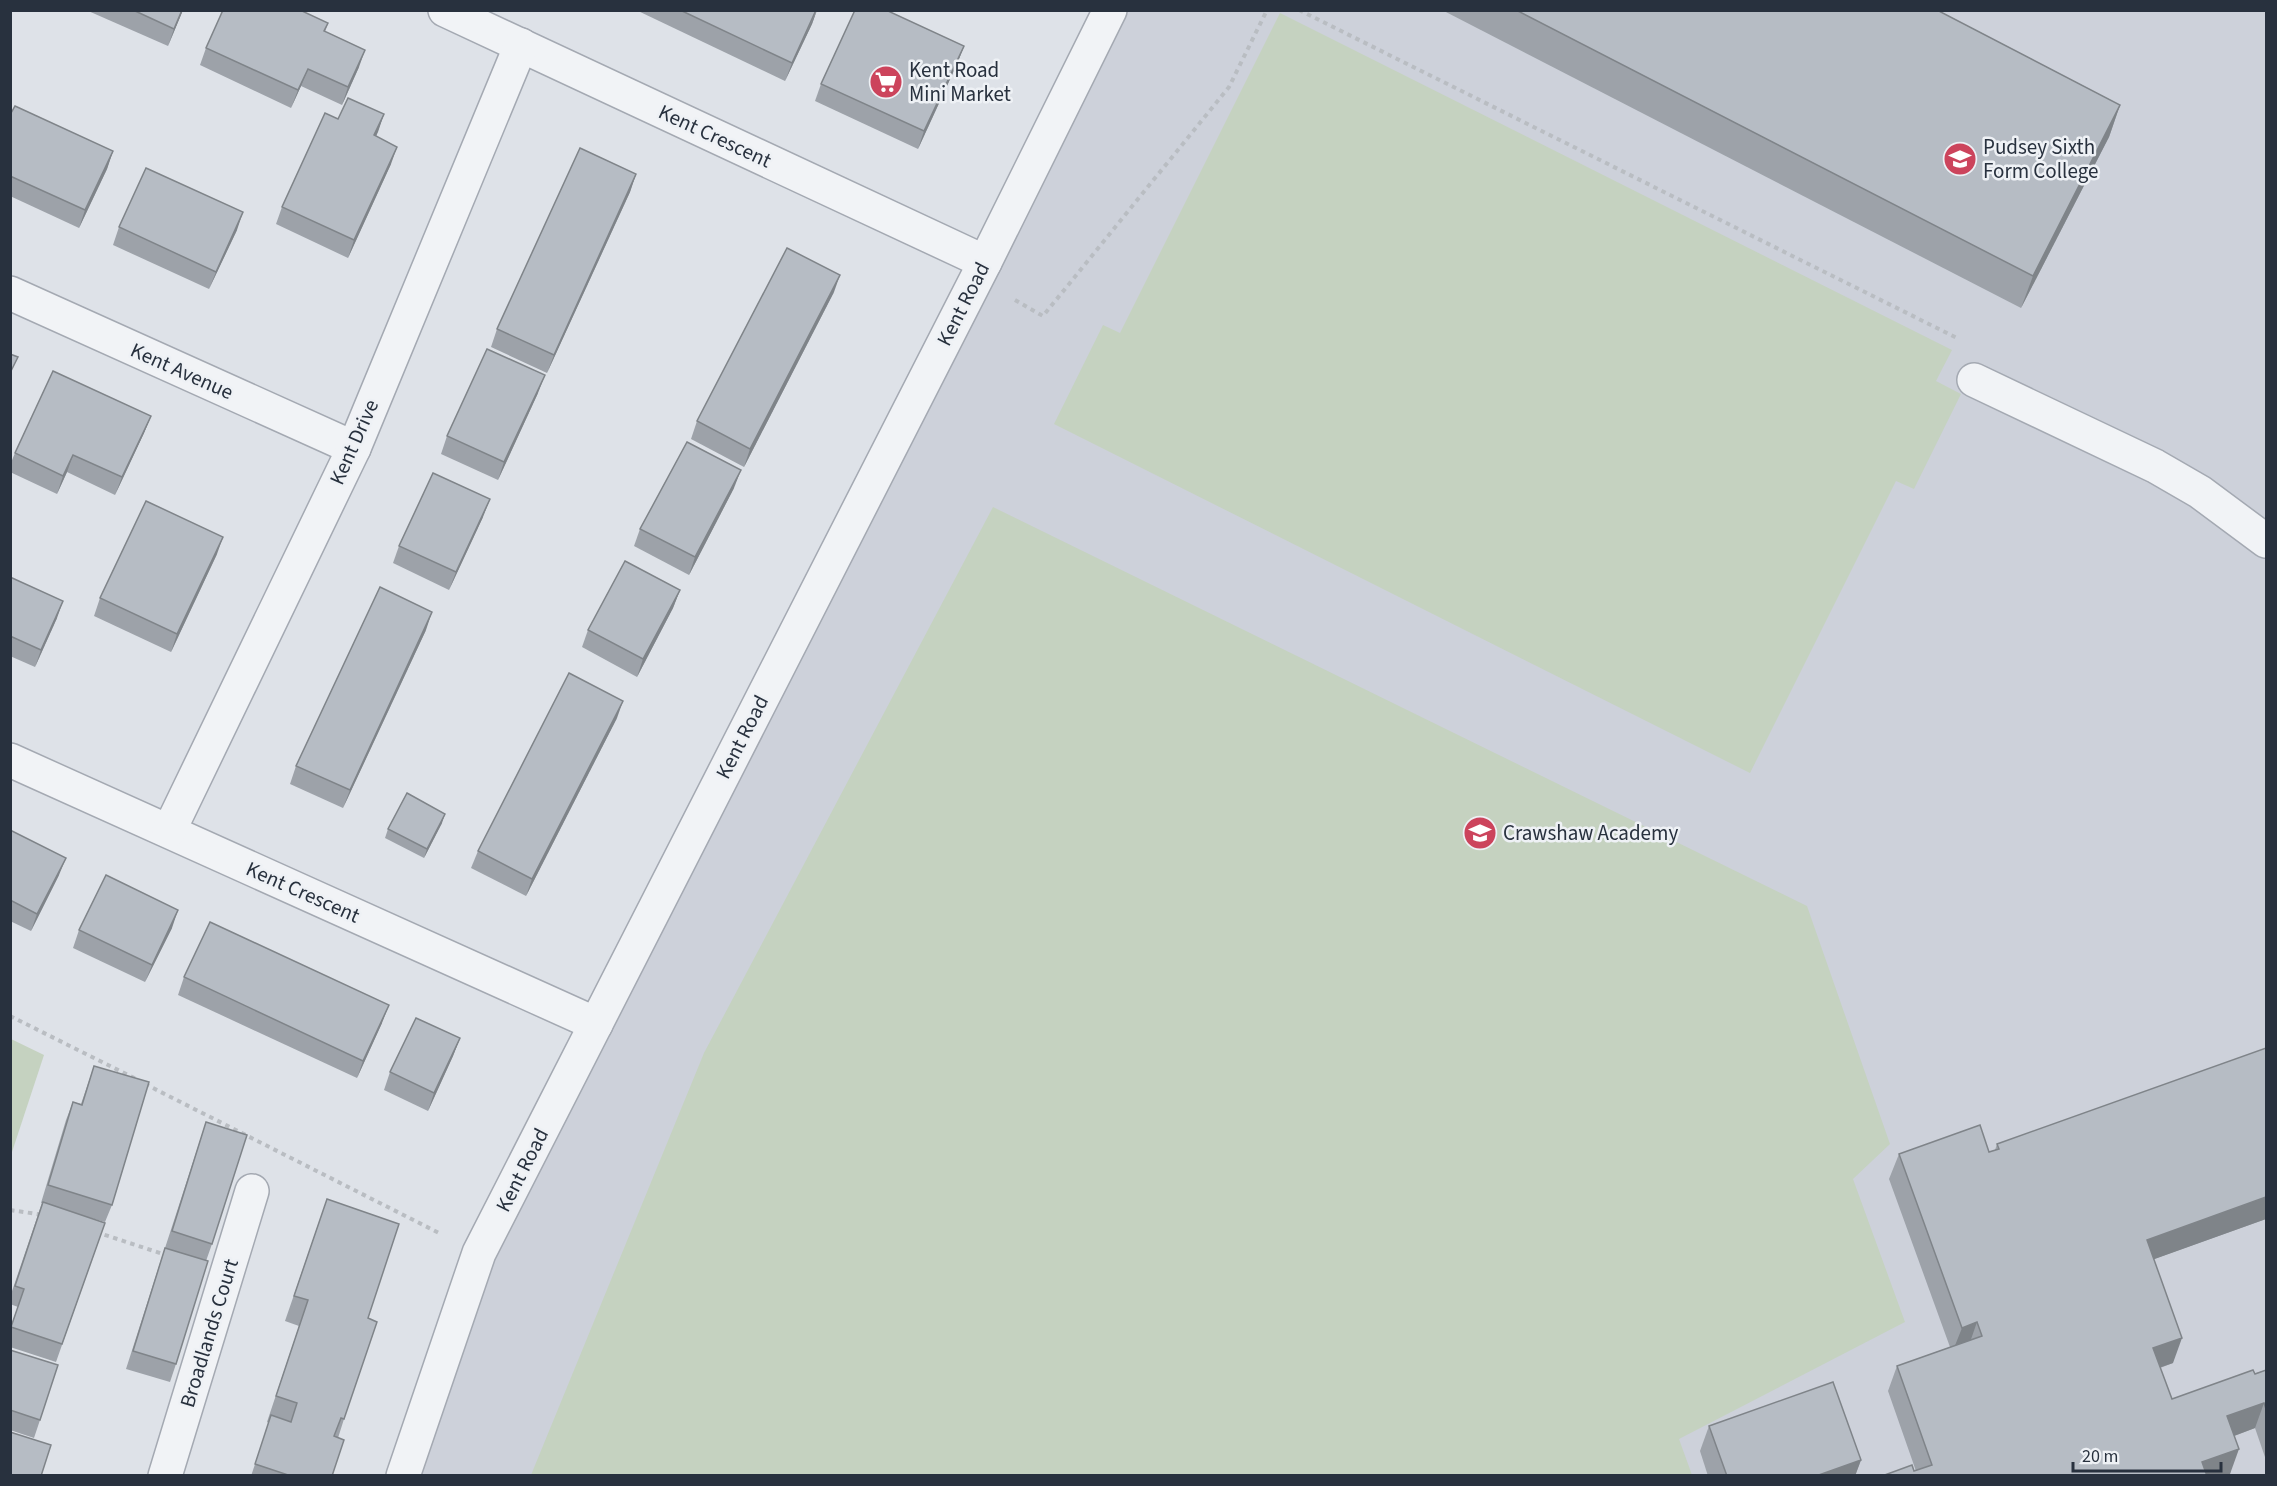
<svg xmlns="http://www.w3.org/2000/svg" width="2277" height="1486" viewBox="0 0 2277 1486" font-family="'Source Sans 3',sans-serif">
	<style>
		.built { fill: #cdd1da }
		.green { fill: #c5d2c0 }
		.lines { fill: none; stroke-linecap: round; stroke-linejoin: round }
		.minor-casing { stroke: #a4a9b2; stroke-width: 36 }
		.path { stroke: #b9bdc2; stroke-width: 4; stroke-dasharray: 4.5 4.5; stroke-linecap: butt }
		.minor { stroke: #f1f3f6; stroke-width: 33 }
		.wall { fill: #9da2a9 }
		.shaded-wall { fill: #7f8489 }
		.building { fill: #b6bcc4; stroke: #7f8489; stroke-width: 1.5 }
		.labels { text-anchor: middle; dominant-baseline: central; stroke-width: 5; stroke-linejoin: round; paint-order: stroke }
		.poi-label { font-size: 21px; fill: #28313e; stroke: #eef1f5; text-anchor: start }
		.street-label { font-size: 21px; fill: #28313e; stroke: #eef1f5 }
	</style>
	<rect width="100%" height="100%" fill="#dee2e8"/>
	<path class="built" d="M1110,11H2266V1475L403,1476L479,1253Z"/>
	<g class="green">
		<path d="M1280,13L1952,350L1936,381L1961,394L1914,489L1896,481L1750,773L1054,424L1103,325L1120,333Z"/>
		<path d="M993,507L1807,906L1890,1144L1853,1179L1905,1322L1679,1439L1692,1475H531L704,1053Z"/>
		<path d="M11,1039L44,1055L11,1155Z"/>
	</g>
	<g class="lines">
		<defs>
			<g id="minor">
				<path d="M445,10L985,262"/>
				<path d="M10,293L354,448"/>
				<path d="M1974,380L2155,466L2200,492L2266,541"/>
				<path d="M10,760L596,1024"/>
				<path d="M169,831L354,448L521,45"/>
				<path d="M165,1476L252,1191"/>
				<path d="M403,1476L479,1253L985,262L1110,10"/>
			</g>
		</defs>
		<use href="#minor" class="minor-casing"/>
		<g class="path">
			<path d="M1299,10L1959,339"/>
			<path d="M1015,300L1043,316L1229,87L1267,10"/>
			<path d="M10,1016L136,1079"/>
			<path d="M145,1084L441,1234"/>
			<path d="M10,1210L44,1215"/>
			<path d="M96,1232L166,1255"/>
		</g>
		<use href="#minor" class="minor"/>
	</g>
	<g class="wall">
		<path d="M86,10H183L168,46Z"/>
		<path d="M636,10H817L812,24L785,81Z"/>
		<path d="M1442,10H1937L2120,105L2109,137L2021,308Z"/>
		<path d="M328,23L325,32L359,67L342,105L301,86L291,108L200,65L206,48Z"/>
		<path d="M964,46L957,64L918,149L815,101L821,84Z"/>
		<path d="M384,114L376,136L391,164L348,258L276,224L282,207L338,119Z"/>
		<path d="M10,115L113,151L107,169L79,228L10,196Z"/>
		<path d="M636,174L630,192L547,373L491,347L497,329Z"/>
		<path d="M119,227L237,230L209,289L113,245Z"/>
		<path d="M834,292L744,467L691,439L697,421Z"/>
		<path d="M538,393L498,480L441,454L447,436Z"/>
		<path d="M151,416L144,433L115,495L67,472L57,494L10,472V465L15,453Z"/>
		<path d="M734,488L689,575L634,546L640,529Z"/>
		<path d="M483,517L449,590L393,563L399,546Z"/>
		<path d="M217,554L171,652L94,616L100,598Z"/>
		<path d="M10,577L57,618L35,667L10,656Z"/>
		<path d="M680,590L673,608L637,677L582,647L588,630Z"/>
		<path d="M426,630L343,808L290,784L296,766Z"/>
		<path d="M617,718L526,896L471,868L478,851Z"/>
		<path d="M442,823L424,858L385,838L388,829Z"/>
		<path d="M10,830L59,875L31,931L10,921Z"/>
		<path d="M172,928L145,982L73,948L79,930Z"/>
		<path d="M184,977L382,1023L357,1078L178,995Z"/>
		<path d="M460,1038L453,1056L428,1111L384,1090L390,1072Z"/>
		<path d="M94,1066L112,1205L105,1222L80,1215L105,1223L56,1362L10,1347V1328L18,1307L10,1304V1297L42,1203H41L66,1120L73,1102L81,1104Z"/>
		<path d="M206,1122L212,1244L206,1261L176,1364L170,1382L126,1369L159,1266L165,1248Z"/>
		<path d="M1997,1144L2266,1219L2154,1259L2173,1363L2160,1368L2172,1399L2266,1370V1460L2255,1428L2234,1436L2230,1474L2225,1476H1882L1916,1471L1888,1391L1897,1366L1950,1347L1889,1179L1899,1154L1989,1152L1995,1150Z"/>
		<path d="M327,1199L368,1318L344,1419L338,1438L332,1476H251L269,1423L267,1422L299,1326L285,1321Z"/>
		<path d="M10,1350L40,1420L34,1438L10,1430Z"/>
		<path d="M1709,1426L1861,1460L1855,1476H1708L1700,1451Z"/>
	</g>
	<g class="shaded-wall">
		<path d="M182,10H183L168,46L174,29Z"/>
		<path d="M817,10L812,24L785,81L792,63Z"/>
		<path d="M964,46L957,64L918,149L924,131Z"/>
		<path d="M365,50L359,67L342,105L348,87Z"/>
		<path d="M308,69L301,86L291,108L298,90Z"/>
		<path d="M2120,105L2109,137L2021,308L2033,276Z"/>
		<path d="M384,114L378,132L368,153L374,135Z"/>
		<path d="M397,147L391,164L348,258L354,240Z"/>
		<path d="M113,151L107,169L79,228L85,210Z"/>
		<path d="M636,174L630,192L547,373L554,355Z"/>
		<path d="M243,212L237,230L209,289L216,272Z"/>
		<path d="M840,275L834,292L744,467L750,449Z"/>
		<path d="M545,375L538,393L498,480L504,462Z"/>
		<path d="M151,416L144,433L115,495L122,477Z"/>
		<path d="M73,455L67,472L57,494L63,476Z"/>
		<path d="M741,470L734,488L689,575L695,557Z"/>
		<path d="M490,499L483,517L449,590L456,572Z"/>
		<path d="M223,537L217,554L171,652L177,634Z"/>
		<path d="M680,590L673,608L637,677L643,659Z"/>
		<path d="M63,601L57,618L35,667L41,650Z"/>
		<path d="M432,612L426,630L343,808L350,790Z"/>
		<path d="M623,701L617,718L526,896L532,879Z"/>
		<path d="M445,814L442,823L424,858L427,849Z"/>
		<path d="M66,858L59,875L31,931L37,914Z"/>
		<path d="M178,910L172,928L145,982L152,965Z"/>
		<path d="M389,1005L382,1023L357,1078L363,1061Z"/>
		<path d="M460,1038L453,1056L428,1111L434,1093Z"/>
		<path d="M2266,1197V1219L2138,1265L2147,1240Z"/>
		<path d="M1977,1322L1968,1348L1952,1353L1962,1328Z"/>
		<path d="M2182,1338L2173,1363L2144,1373L2153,1348Z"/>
		<path d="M2264,1403L2255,1428L2218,1442L2227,1416Z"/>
		<path d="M2239,1449L2230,1474L2225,1476H2197L2202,1462Z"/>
		<path d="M1861,1460L1855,1476H1816Z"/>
	</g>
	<g class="building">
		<path d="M133,10H182L174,29Z"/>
		<path d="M223,10H300L328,23L324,31L365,50L348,87L308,69L298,90L206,48Z"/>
		<path d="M680,10H816L792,63Z"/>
		<path d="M855,10H886L964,46L924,131L821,84Z"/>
		<path d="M1516,10H1937L2120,105L2033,276Z"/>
		<path d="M348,98L384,114L374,135L397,147L354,240L282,207L325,113L338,119Z"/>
		<path d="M15,106L113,151L85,210L10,176V115Z"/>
		<path d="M580,148L636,174L554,355L497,329Z"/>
		<path d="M146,168L243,212L216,272L119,227Z"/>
		<path d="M787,248L840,275L750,449L697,421Z"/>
		<path d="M487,349L545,375L504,462L447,436Z"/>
		<path d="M10,354L18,357L10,373Z"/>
		<path d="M53,371L151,416L122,477L73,455L63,476L15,453Z"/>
		<path d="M687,442L741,470L695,557L640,529Z"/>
		<path d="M433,473L490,499L456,572L399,546Z"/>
		<path d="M146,501L223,537L177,634L100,598Z"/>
		<path d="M625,561L680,590L643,659L588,630Z"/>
		<path d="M10,577L63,601L41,650L10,636Z"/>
		<path d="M380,587L432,612L350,790L296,766Z"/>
		<path d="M569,673L623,701L532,879L478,851Z"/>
		<path d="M407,793L445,814L427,849L388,829Z"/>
		<path d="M10,830L66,858L37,914L10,900Z"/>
		<path d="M106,875L178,910L152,965L79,930Z"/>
		<path d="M210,922L389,1005L363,1061L184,977Z"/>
		<path d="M416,1018L460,1038L434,1093L390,1072Z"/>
		<path d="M2266,1048V1197L2147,1240L2182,1338L2153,1348L2172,1399L2253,1370L2255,1374L2266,1370V1409L2264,1403L2227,1416L2239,1449L2202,1462L2207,1476H1882L1912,1465L1914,1471L1932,1465L1897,1366L1982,1336L1977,1322L1962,1328L1899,1154L1980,1125L1989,1152L1999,1149L1997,1144Z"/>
		<path d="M94,1066L149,1082L112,1205L48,1185L73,1102L82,1105Z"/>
		<path d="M206,1122L247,1135L212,1244L172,1231Z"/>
		<path d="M327,1199L399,1224L368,1318L377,1322L344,1419L341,1418L334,1436L344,1440L332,1476H291L255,1464L271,1415L291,1422L297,1403L276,1396L308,1300L294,1296Z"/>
		<path d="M43,1202L105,1223L62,1344L11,1327L24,1289L15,1286Z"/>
		<path d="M165,1248L208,1261L176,1364L133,1351Z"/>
		<path d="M10,1350L58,1365L40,1420L10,1410Z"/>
		<path d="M1833,1382L1861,1460L1816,1476H1727L1709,1426Z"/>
		<path d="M10,1432L51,1445L41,1476H10Z"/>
	</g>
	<defs>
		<symbol id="supermarket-disc" viewBox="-11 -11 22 22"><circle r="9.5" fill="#cc445c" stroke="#eef1f5"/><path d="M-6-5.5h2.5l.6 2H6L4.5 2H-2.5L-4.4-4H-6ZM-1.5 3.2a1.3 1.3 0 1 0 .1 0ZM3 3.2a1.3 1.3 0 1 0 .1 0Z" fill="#fff"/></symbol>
		<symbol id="university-disc" viewBox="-11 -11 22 22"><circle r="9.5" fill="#cc445c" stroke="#eef1f5"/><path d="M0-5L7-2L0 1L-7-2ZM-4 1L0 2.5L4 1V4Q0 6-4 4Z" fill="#fff"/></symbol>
		<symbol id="school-disc" viewBox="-11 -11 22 22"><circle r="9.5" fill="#cc445c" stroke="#eef1f5"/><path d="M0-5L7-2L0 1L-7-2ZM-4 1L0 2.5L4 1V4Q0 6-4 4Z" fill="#fff"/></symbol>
	</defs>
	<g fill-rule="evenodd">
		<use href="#supermarket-disc" x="867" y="63" width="38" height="38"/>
		<use href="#university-disc" x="1941" y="140" width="38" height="38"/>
		<use href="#school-disc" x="1461" y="814" width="38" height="38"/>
	</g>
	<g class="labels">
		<g class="poi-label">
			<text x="909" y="70">Kent Road<tspan x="909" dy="24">Mini Market</tspan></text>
			<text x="1983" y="147">Pudsey Sixth<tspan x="1983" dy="24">Form College</tspan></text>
			<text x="1503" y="833">Crawshaw Academy</text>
		</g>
		<g class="street-label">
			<text transform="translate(715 136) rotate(25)">Kent Crescent</text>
			<text transform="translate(963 304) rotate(-63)">Kent Road</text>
			<text transform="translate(182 371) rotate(24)">Kent Avenue</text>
			<text transform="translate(354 442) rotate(-66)">Kent Drive</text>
			<text transform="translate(742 737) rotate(-63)">Kent Road</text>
			<text transform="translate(303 892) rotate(24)">Kent Crescent</text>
			<text transform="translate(522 1170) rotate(-63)">Kent Road</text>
			<text transform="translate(209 1333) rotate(-73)">Broadlands Court</text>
		</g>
	</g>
	<rect width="2277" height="1486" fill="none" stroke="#28313e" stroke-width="24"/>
	<path d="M2073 1462v9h148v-9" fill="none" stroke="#28313e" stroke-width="3"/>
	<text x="2082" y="1462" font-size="18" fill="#28313e" stroke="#eef1f5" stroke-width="4.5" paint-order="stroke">20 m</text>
</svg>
